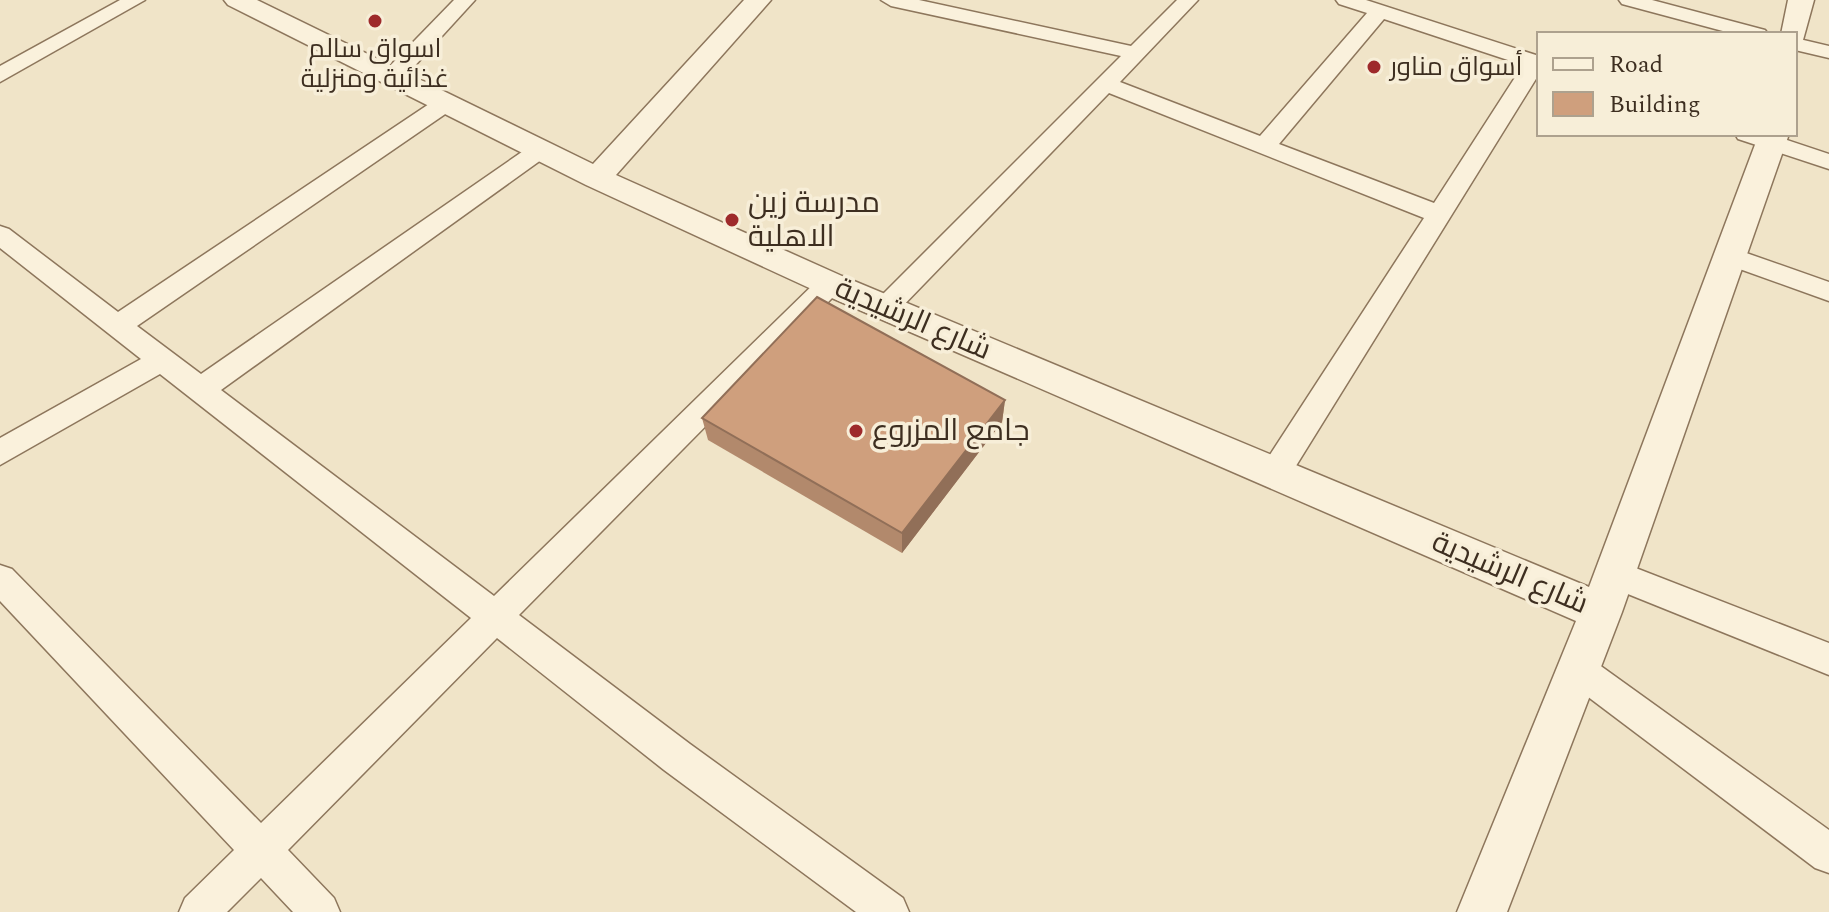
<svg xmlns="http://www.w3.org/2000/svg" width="1829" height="912" viewBox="0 0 1829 912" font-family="Spectral,Cairo,serif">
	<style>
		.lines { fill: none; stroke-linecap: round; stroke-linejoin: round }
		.minor-casing { stroke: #8d765c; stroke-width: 3 }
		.tertiary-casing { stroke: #8d765c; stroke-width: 3 }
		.minor { fill: #faf1dc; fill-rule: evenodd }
		.tertiary { fill: #faf1dc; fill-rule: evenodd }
		.wall { fill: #b2896c }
		.shaded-wall { fill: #916f58 }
		.building { fill: #cf9f7d; stroke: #916f58; stroke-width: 2 }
		.poi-dot { fill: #9e2a2b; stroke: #f7eed8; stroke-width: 3 }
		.labels { text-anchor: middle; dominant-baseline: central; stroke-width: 7; stroke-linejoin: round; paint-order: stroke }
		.far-poi-label { font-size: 26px; fill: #3d2e20; stroke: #f7eed8 }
		.poi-label { font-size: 30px; fill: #3d2e20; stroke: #f7eed8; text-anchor: start }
		.street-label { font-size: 30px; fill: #3d2e20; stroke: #f7eed8 }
	</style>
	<rect width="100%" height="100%" fill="#f0e4c8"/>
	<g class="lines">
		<defs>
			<g id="minor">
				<path d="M120,0H145L0,82V66Z"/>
				<path d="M454,0H475L400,82H384L381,77L384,72Z"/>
				<path d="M881,0H919L1131,46L1177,0H1198L1120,82L1260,136L1367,13L1339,4L1336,0H1366L1539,56V74L1286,482L1275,485L1264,482L1260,473L1264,464L1424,218L1109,93L895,314L886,317L877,314L873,307L877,300L1121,56L891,6ZM1384,19L1523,65L1434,203L1279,144Z"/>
				<path d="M1619,0H1652L1765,30L1768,34H1734L1622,4Z"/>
				<path d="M1795,38L1829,46V58L1795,50Z"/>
				<path d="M446,96L457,103L454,108L137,326L201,374L532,145H548L552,150L548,155L221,390L494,596L821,277L830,275L839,277L843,284L839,291L519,615L690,744L903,898L909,912H856L664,770L497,638L288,850L334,898L340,912H293L261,878L227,912H179L185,898L234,850L0,601V565L12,569L261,823L471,618L160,374L0,465V438L141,359L0,248V226L9,229L118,312L438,98Z"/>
				<path d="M1735,134H1769L1829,154V169L1738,139Z"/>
				<path d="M1732,248L1829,282V301L1723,263L1719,257L1723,251Z"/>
				<path d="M1615,560L1829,643V675L1603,584L1599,574L1603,564Z"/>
				<path d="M1579,654L1591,659L1829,830V873L1815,868L1567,681L1562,670L1567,659Z"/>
			</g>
			<g id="tertiary">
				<path d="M224,0H257L593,164L744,0H771L616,175L842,276L1589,587L1759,134H1789L1622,612L1507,912H1457L1576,621L818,292L586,185L228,5Z"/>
				<path d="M1788,0H1814L1803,40L1795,42V34H1781Z"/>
			</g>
		</defs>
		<use href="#minor" class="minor-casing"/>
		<use href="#tertiary" class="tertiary-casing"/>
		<use href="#minor" class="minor"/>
		<use href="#tertiary" class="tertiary"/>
	</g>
	<path class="wall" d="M1005,400L1002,422L902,553L708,440L702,418Z"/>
	<path class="shaded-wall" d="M1005,400L1002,422L902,553V533Z"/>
	<path class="building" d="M817,297L1005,400L902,533L702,418Z"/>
	<g class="poi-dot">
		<circle cx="375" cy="21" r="8"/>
		<circle cx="1374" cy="67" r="8"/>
		<circle cx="732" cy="220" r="8"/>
		<circle cx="856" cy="431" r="8"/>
	</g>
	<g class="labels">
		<g class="far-poi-label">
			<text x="375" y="49">اسواق سالم<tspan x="375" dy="30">غذائية ومنزلية</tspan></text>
			<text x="1390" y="67" text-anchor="start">أسواق مناور</text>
		</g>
		<g class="poi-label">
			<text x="748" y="203">مدرسة زين<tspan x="748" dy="34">الاهلية</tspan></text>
			<text x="872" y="431">جامع المزروع</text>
		</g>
		<g class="street-label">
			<text transform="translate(913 319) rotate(23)">شارع الرشيدية</text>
			<text transform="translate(1510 573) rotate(23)">شارع الرشيدية</text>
		</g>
	</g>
	<rect x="1537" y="32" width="260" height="104" fill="#f7eed8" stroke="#ada18e" stroke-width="2"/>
	<rect x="1553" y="58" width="40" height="12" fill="#faf1dc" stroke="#ada18e" stroke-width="2"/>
	<text x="1609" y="72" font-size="24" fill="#3d2e20">Road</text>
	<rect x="1553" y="92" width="40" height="24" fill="#cf9f7d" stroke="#ada18e" stroke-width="2"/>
	<text x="1609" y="112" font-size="24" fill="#3d2e20">Building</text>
</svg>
